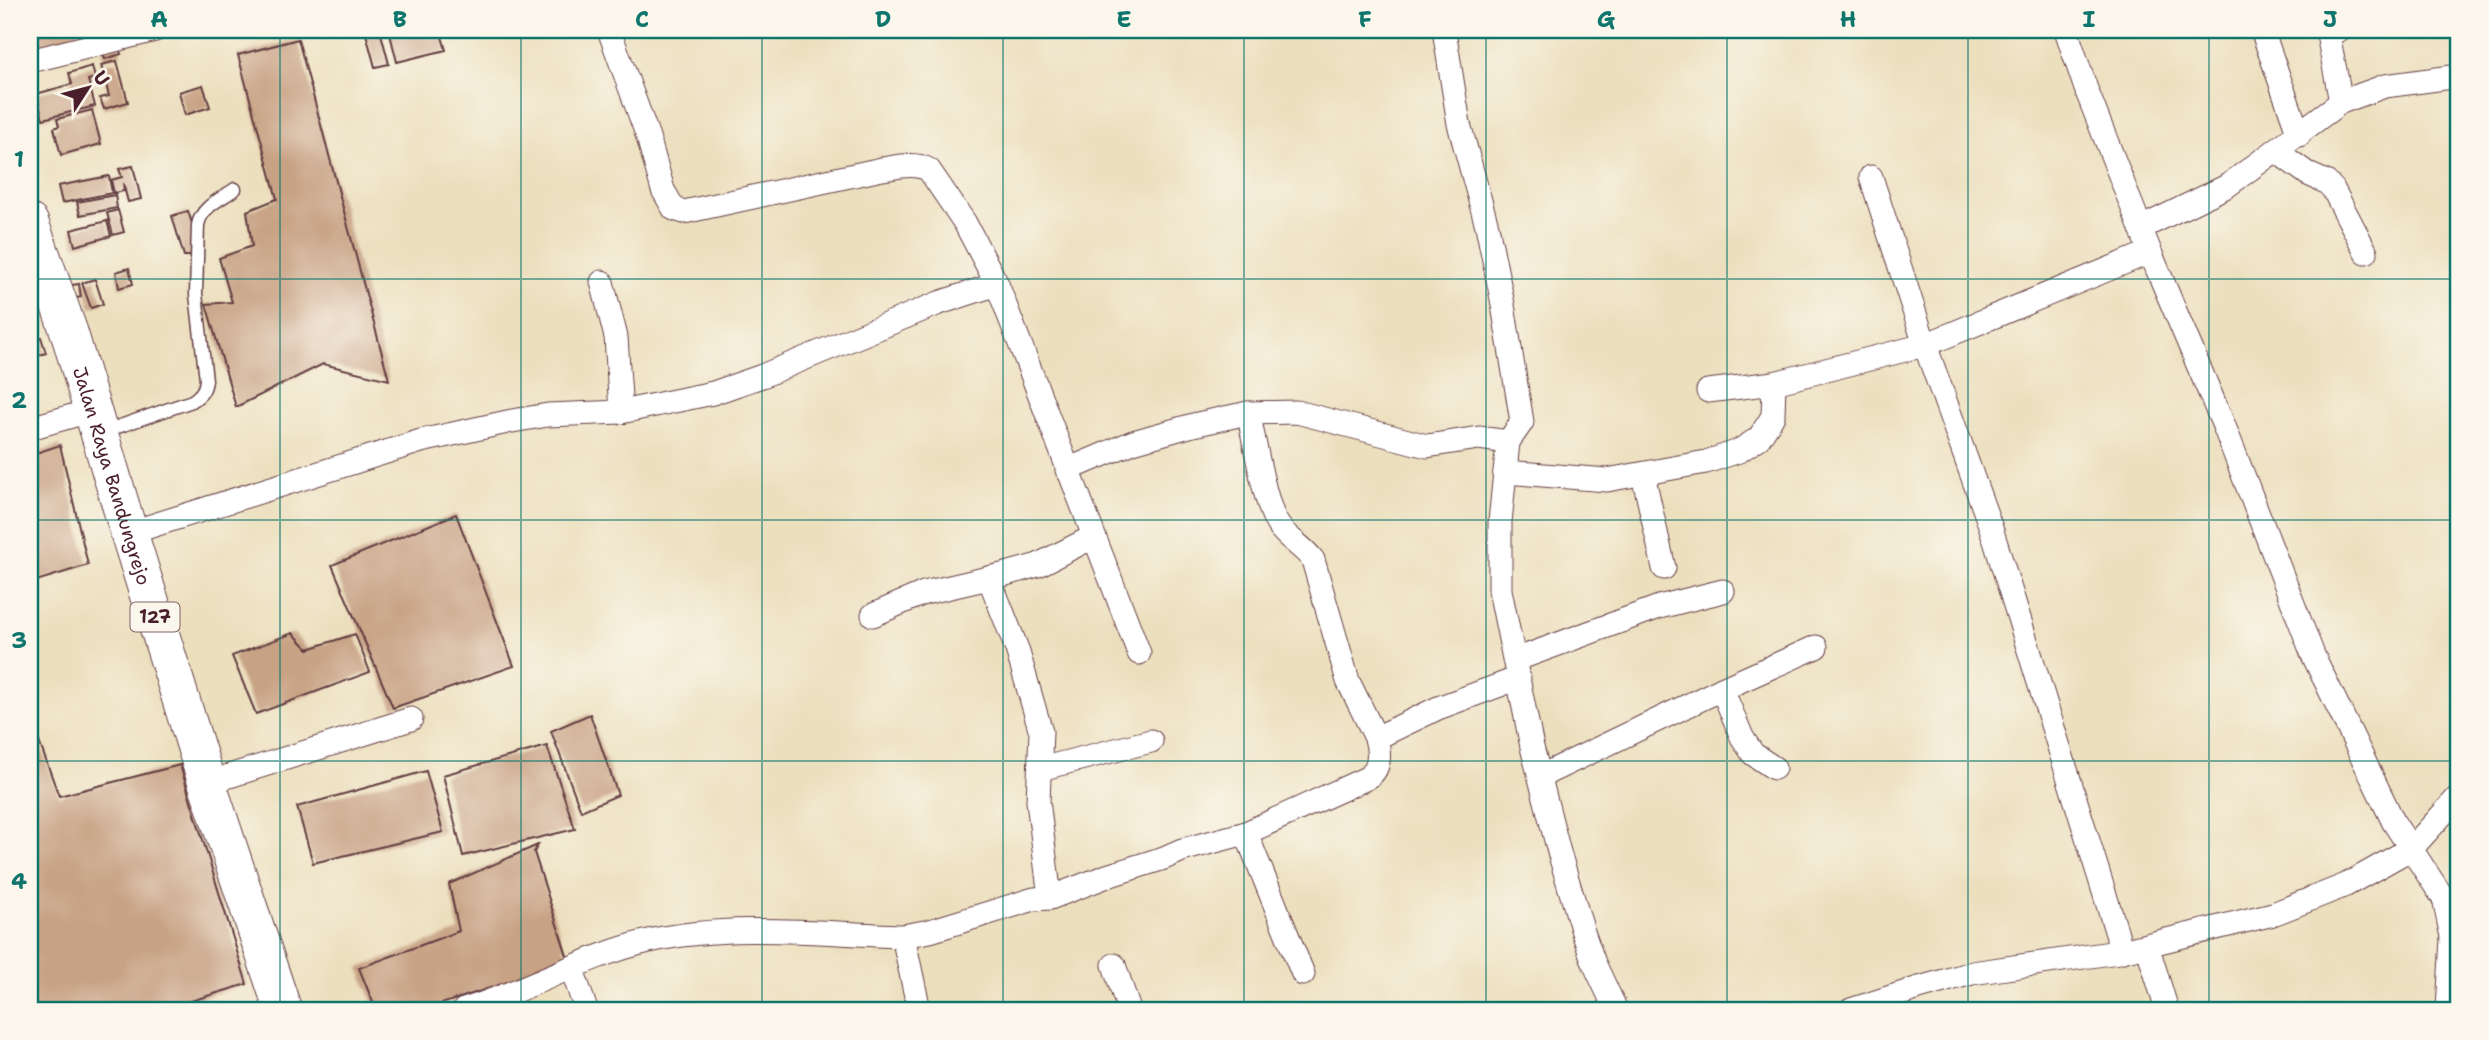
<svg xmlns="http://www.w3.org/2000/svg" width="2489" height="1040" viewBox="0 0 2489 1040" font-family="'Shantell Sans',sans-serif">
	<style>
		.building { fill: #c8a284 }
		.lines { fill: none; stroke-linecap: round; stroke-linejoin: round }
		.lane-casing { stroke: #623c41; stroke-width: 15 }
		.street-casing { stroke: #623c41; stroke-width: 25 }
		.primary-casing { stroke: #623c41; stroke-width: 39 }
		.lane { stroke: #fff; stroke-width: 12 }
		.street { stroke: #fff; stroke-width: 23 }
		.primary { stroke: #fff; stroke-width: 37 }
		.grid { fill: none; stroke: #0f766e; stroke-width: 2; stroke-opacity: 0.55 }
		.labels { text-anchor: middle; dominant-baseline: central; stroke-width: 5; stroke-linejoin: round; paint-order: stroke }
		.shield { fill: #fbf7ec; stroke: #7f6065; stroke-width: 2 }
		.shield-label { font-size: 18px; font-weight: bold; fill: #4a1f2b }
		.street-label { font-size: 19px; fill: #4a1f2b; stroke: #fbf7ec }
		.neatline { fill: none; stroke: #0f766e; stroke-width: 2.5 }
		.grid-label { font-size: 23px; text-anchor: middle; font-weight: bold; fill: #0f766e }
	</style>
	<rect width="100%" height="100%" fill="#fbf7ec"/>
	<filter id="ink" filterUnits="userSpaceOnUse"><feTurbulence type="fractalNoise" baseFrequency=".0143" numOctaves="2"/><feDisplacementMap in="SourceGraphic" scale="14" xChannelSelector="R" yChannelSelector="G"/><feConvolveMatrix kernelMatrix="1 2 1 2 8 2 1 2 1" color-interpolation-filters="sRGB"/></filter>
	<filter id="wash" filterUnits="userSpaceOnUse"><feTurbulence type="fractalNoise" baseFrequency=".00686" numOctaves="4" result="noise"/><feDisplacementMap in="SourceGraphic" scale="28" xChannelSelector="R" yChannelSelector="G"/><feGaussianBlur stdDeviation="1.57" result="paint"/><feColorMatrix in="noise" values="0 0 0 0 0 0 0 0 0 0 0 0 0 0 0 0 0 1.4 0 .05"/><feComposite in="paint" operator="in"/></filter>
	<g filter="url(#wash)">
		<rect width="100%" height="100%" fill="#ecdfbe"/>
		<g id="blocks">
			<g class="building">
				<path d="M30,30H77L82,44L30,57Z"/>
				<path d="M365,30H380L389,64L375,67Z"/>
				<path d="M389,30H440L446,50L397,62Z"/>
				<path d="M298,39L389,380L323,364L236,407L206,304L232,302L219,258L252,246L247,211L277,199L238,55Z"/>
				<path d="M118,44L121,54L105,59L102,49Z"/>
				<path d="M117,61L128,102L104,109L100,98L109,96L101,65Z"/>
				<path d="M92,66L95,78L88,80L95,106L43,119L36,94L72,84L69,73Z"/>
				<path d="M203,85L210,107L185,115L179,92Z"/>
				<path d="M92,110L101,144L61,155L54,128L59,126L57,119Z"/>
				<path d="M133,166L141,199L128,202L123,183L124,191L114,193L111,180L122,177L119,169Z"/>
				<path d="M109,176L112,193L62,203L58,186Z"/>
				<path d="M115,195L117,208L80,215L77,202Z"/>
				<path d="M118,210L124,232L113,235L107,213Z"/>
				<path d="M188,211L197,239L195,256H184L172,216Z"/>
				<path d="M107,221L111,236L75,246L71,230Z"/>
				<path d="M129,268L133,284L119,288L116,272Z"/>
				<path d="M95,279L103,304L91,308L82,283Z"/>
				<path d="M79,284L81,297L69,300L66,286Z"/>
				<path d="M41,337L46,353L30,358V341Z"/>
				<path d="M60,445L88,565L30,583V455Z"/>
				<path d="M456,514L514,666L393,708L332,565Z"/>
				<path d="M293,633L308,649L355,634L370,672L256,714L232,656Z"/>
				<path d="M590,714L618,795L581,811L551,731Z"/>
				<path d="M30,717L59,796L180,765L247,984L161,1010H31Z"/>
				<path d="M547,746L575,829L463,856L443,775Z"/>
				<path d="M426,771L443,832L313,863L297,807Z"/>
				<path d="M538,845L534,852L569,962L423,1010H376L359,968L459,931L449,884Z"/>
			</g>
		</g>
	</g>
	<g filter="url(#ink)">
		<use href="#blocks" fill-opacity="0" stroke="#623c41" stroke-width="2"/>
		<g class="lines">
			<defs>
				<path id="lane" d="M103,432L192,401C201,395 205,390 206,380L196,294L198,225C201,207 221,199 235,189"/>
				<g id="street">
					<path d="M609,30L648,137L663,190L674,209L684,212L882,169C897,167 915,162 929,170L965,223L997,284"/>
					<path d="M1444,30L1459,124L1487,226L1502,299L1522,422L1508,442"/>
					<path d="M2066,30L2086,89L2150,252L2224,426L2313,655L2394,823L2444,899L2452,937L2448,1010"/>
					<path d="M2262,30L2299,135"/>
					<path d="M2339,30L2328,34L2341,102"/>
					<path d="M30,61L155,30"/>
					<path d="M2276,151L2308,174L2326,182L2333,189L2366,252"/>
					<path d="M1871,177L1925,345L1991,528L2118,937V952"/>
					<path d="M2141,228L2227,186L2341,102L2385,86L2459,76"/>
					<path d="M602,282L616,337L621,412"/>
					<path d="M1708,391L1774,383L1925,345L2150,252"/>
					<path d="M1248,413C1255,440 1264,504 1278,525C1287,539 1303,546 1313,560L1348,681L1376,738"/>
					<path d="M30,428L93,410"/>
					<path d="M1067,470L1133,442L1193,425L1248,413L1297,412L1427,446L1479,438L1508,442L1505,472L1607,480L1706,462L1739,451L1759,438L1773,416L1774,383"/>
					<path d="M1505,472L1500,522V590L1532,747L1559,852L1583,932L1594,963L1616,1010"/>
					<path d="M1643,474L1664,568"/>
					<path d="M129,533L421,441L512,421L548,415L621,412L713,393L762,376L939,303L997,284L1139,653"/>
					<path d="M989,578L1017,649L1041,732L1038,801L1050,898"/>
					<path d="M873,615L924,593L1006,574L1038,565L1085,541L1095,542"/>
					<path d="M1515,660L1659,607L1723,591"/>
					<path d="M1722,689L1742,737L1753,754L1774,768"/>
					<path d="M1040,769L1151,741"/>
					<path d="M1541,776L1722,689L1816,647"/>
					<path d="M207,783L411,719"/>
					<path d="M1246,833L1303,974"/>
					<path d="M903,936L919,1010"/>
					<path d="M2147,945L2167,1010"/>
					<path d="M1114,965L1129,1010"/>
					<path d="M572,969L586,1010"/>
					<path d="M464,1010C526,991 587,955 649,941C731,923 819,933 903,936L930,931L1034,899L1050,898L1107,876L1164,858L1182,850L1246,833L1367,778C1381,769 1380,753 1376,738L1438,708L1519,678"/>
					<path d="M1851,1010L1919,988L1972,973L2118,952L2273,914L2346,885L2412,848L2459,796"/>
				</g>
				<g id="primary">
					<path id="s1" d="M30,223L69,332L129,533L207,783L283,1010"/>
				</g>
			</defs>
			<use href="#lane" class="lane-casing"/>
			<use href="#street" class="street-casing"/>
			<use href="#primary" class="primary-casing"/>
			<use href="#lane" class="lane"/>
			<use href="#street" class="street"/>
			<use href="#primary" class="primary"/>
		</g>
	</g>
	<path class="grid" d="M280,30V1010M521,30V1010M762,30V1010M1003,30V1010M1244,30V1010M1486,30V1010M1727,30V1010M1968,30V1010M2209,30V1010M30,279H2459M30,520H2459M30,761H2459"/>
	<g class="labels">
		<rect class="shield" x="130.5" y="602.5" width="49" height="29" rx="5"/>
		<g class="shield-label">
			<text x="155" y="617">127</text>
		</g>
		<g class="street-label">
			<text stroke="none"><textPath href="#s1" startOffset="266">Jalan Raya Bandungrejo</textPath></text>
		</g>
	</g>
	<rect width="2489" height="1040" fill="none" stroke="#fbf7ec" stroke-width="77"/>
	<g transform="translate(88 88) rotate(54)" stroke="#fbf7ec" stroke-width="5" paint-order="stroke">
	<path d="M0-5L12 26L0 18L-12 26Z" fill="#4a1f2b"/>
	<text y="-10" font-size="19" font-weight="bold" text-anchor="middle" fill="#4a1f2b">U</text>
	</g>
	<rect x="38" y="38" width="2412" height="964" class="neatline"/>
	<g class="grid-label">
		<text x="159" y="27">A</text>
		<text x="400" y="27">B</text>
		<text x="642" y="27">C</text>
		<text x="883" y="27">D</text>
		<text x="1124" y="27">E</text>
		<text x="1365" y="27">F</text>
		<text x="1606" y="27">G</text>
		<text x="1848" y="27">H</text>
		<text x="2089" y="27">I</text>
		<text x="2330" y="27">J</text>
		<text x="19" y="167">1</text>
		<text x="19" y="408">2</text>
		<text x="19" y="648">3</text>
		<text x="19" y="889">4</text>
	</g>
</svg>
